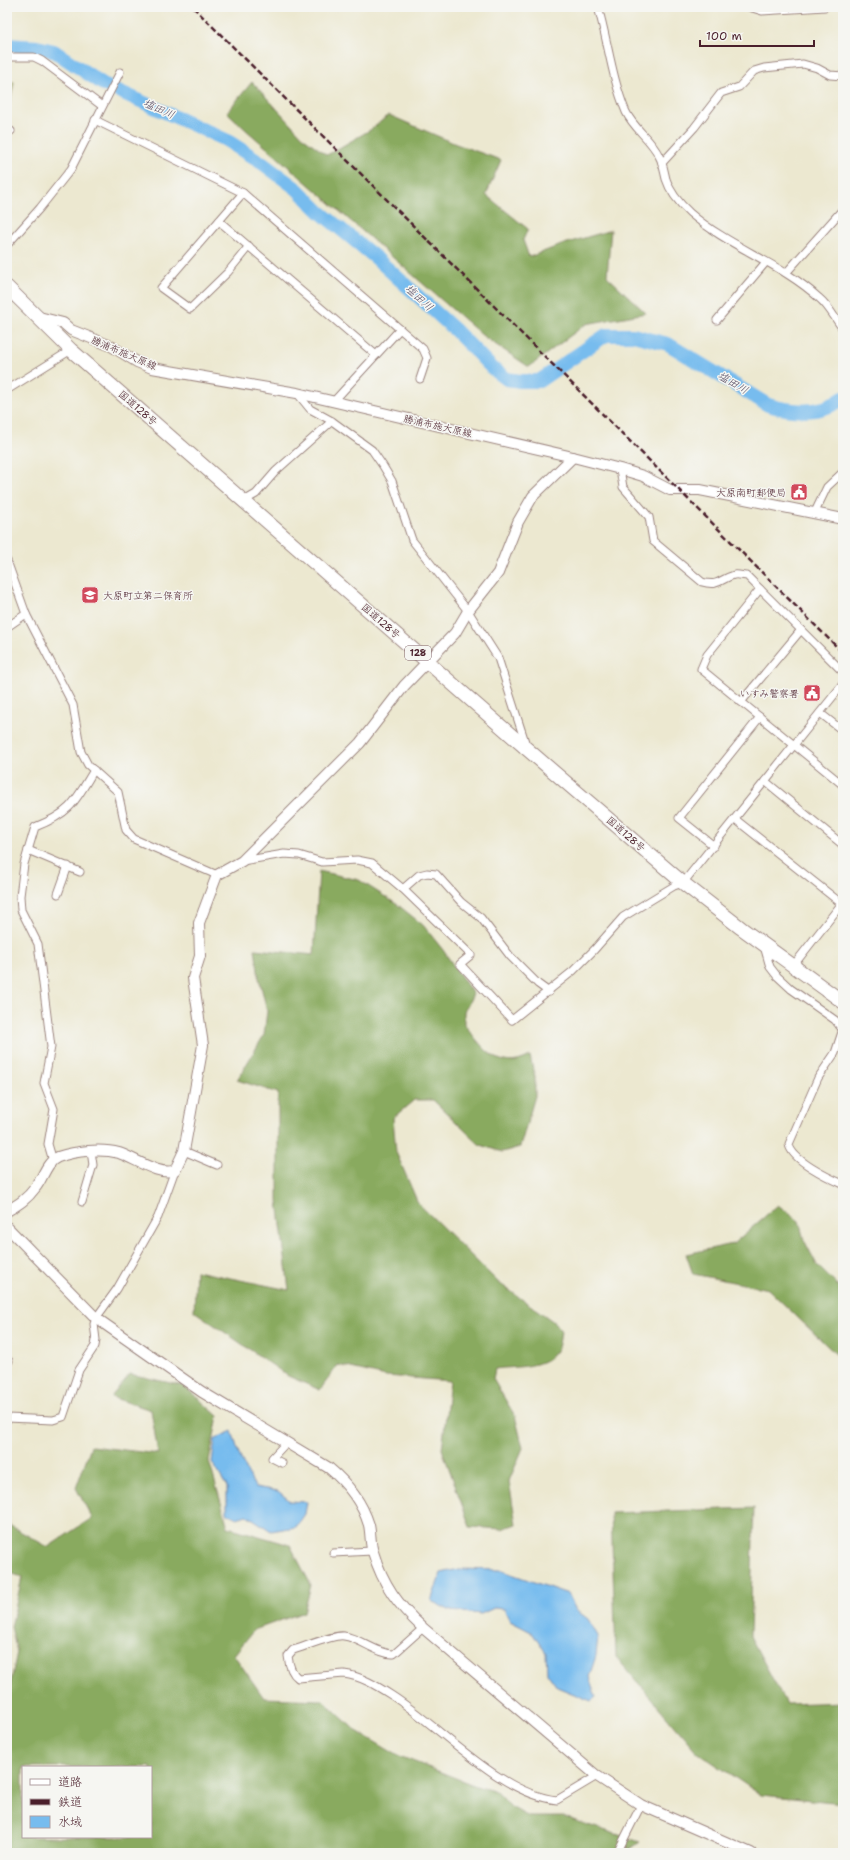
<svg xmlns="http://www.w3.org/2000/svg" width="850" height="1860" viewBox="0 0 850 1860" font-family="'Shantell Sans','Klee One',sans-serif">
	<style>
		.green { fill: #acc56b; stroke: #7b724b }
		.forest { fill: #89aa5f; stroke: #6a6445; fill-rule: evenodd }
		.water { fill: #77bcee; stroke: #606e8c }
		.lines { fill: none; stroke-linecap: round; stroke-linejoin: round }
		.river { stroke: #77bcee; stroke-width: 14 }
		.street-casing { stroke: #9b847e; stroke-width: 9 }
		.secondary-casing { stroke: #9b847e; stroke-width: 12 }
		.highway-casing { stroke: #9b847e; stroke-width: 15 }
		.street { stroke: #fff; stroke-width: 7 }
		.secondary { stroke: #fff; stroke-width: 10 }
		.highway { stroke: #fff; stroke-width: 13 }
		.rail { stroke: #4a1f2b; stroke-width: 2.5; stroke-dasharray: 6 3; stroke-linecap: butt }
		.labels { text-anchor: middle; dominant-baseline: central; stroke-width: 3; stroke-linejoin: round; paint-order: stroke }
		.shield { fill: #f6f6f2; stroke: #7e6067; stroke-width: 1 }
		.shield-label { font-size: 9px; font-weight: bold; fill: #4a1f2b }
		.street-label { font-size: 10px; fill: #4a1f2b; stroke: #f6f6f2 }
		.poi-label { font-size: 10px; fill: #4a1f2b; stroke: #f6f6f2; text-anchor: end }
		.water-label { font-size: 11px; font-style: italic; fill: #584e66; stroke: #f6f6f2 }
	</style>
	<rect width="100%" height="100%" fill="#f6f6f2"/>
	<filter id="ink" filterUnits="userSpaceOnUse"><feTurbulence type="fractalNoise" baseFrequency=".025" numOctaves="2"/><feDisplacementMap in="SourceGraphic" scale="8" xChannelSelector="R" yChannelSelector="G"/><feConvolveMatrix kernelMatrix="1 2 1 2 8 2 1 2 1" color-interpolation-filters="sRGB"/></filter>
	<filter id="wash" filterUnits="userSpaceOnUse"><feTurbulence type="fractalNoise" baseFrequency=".012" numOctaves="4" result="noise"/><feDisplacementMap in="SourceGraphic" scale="16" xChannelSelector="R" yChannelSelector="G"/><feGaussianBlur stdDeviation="0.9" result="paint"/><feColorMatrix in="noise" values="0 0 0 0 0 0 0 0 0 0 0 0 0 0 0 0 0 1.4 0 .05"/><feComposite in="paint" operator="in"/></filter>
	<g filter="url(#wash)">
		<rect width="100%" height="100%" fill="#ece8d0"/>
		<path class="green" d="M7,81L14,82L10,103H7Z"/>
		<g class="forest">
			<path d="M252,82L304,138L327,155L370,130L389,115L456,144L501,160L486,195L528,229L523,240L529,257L564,244L611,230L607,276L646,313L586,324L529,367L483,336L245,129L227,112Z"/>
			<path d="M319,871L359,880L398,905L423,925L443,950L473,994L464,1012V1024C482,1046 498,1074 530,1056L535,1077V1096L520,1147L502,1152L480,1145L433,1100H414L393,1118L396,1152L418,1203L499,1283L554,1322L561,1331C560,1336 560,1343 558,1347C548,1370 514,1366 495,1369L493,1379L515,1416L523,1448L509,1481L516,1524L502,1529L470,1527L442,1449L450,1381L386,1376L338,1365L320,1390L288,1376L194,1311L196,1271L289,1290L278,1201V1093L237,1080L264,1035L267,1011L259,978L255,949L314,955Z"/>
			<path d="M778,1205L799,1221L804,1240L817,1265L838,1286L843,1287V1361L768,1289L693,1274L686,1254L733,1244Z"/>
			<path d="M130,1374L184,1386L218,1416L209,1461L228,1527L290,1545L311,1585L304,1612L254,1630L234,1655L264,1698L323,1700L355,1730L397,1755L476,1786L497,1792L511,1807L529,1817H564L640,1842L625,1853H7V1701L17,1652L11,1627L22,1577L7,1572V1526L9,1525L48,1547L92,1518L76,1488L91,1446L158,1454L151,1410L111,1397ZM23,1767H151V1837H23Z"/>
			<path d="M754,1508L750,1636L786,1704L843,1702V1803L761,1795L697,1752L616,1657L611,1513Z"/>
		</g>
		<g class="water">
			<path d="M232,1431L240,1457L255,1487L278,1491L290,1501L307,1502L305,1514L296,1527L271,1531L247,1515L237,1518L227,1513V1487L212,1462L215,1439Z"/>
			<path d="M459,1569L500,1570L568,1594L576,1610L588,1619L598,1636L596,1656L589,1677L596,1697L591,1701L557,1687L547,1673L546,1653L533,1633L510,1621L504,1609L494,1608L481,1614L451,1611L431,1601L441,1573Z"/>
		</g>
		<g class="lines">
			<path class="river" d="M7,45L37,47L54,51L103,84L226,140L262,163L297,189L320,212L376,258L455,330L492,368L507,379L520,381H539L606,335H633L668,344L768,405C792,412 822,415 843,398"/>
		</g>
	</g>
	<g filter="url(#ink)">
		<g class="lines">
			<defs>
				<g id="street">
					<path d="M598,7C608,42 612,79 626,112C634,129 651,139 659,156C663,163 664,171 666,179C670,192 680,204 690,213C729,247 781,263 819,298C829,306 835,319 843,329"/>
					<path d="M749,7L762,11L825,7"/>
					<path d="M7,57H34L42,61L102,106"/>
					<path d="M95,120L243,193L423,349L427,358L420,379"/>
					<path d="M7,134L11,131"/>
					<path d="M662,163L694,128L721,93L739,87L754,71L764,68L803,64L817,68L830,75L843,76"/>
					<path d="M243,193L161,288L190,309L228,272L249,246"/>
					<path d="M219,221L376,355"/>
					<path d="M7,245L40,208L71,169L120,72"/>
					<path d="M786,273L843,209"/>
					<path d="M717,320L766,262"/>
					<path d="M7,390L71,350"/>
					<path d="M297,393L310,409L332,421L372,450L383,466L392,481L412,540L468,611L498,658L526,745"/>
					<path d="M334,401L400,329"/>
					<path d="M620,469L623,487L649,517L653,541L702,582C719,587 720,579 734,575C738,574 743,576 747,576L843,672"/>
					<path d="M244,501L256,494L276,471L332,421"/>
					<path d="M815,512L827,487L843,472"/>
					<path d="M7,561L26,614L73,705L81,752L88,765L118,792L126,830L134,839L217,875"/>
					<path d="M760,589L707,655L701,669L843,785"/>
					<path d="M7,627L26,614"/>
					<path d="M741,702L801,630"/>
					<path d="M820,713L843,731"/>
					<path d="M765,781L843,845"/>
					<path d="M735,819L842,904"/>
					<path d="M714,846L679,818L760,717"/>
					<path d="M28,850L80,872"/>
					<path d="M242,861L284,854L299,855L322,862L357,860L372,863L403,889L471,955L460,964L512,1020L573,971L594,950L623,917L674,886L683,883L843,684"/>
					<path d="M403,889L419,875L427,873L436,874L461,902L481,918L510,956L538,984L549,992"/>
					<path d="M58,894L68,866"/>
					<path d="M764,946L770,967L777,976L791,989L835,1020L842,1029"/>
					<path d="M793,966L843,902"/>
					<path d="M843,1029L835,1053L818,1078L789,1144C791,1160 829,1178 843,1184"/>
					<path d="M184,1151L217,1165"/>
					<path d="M53,1161L48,1144L54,1109L44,1083L51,1047L38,944L21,910L20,896L24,864L35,827C71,813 75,802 94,770"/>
					<path d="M82,1202L93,1165L91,1151"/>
					<path d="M7,1360L9,1361"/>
					<path d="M7,1418L53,1420L63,1417L79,1370L95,1346L96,1340L94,1324L96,1318L117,1289L158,1217L175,1170"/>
					<path d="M282,1463L272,1458L286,1443"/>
					<path d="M333,1553L372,1551"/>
					<path d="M423,1628L394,1654C379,1655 360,1638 344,1636C335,1634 304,1647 293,1650L288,1656C289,1665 291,1673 298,1678L344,1674C361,1676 377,1686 391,1695C440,1726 499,1794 557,1800L597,1776"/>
					<path d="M617,1853L641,1805"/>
				</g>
				<g id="secondary">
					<path d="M39,317L63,323L71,330L111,346L137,362L152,368L297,393L573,457L620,469L643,476L670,490H700L843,519"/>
					<path d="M7,1211C19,1204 27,1199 35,1188C43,1179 46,1162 58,1157C76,1151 101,1148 119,1153C134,1158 161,1177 175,1170L184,1151L203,1045L193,978L200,956L199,923L217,875L242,861L360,743L404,686L455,633L468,611L498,573L518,522L533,496L573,457"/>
					<path d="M7,1227L96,1318L202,1392L329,1468C347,1483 362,1502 369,1525C371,1534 370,1544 373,1552C383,1585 398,1605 423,1628L597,1776L641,1805L751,1853"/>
				</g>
				<path id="highway" d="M7,287L71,350L527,749L683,883L741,928L843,1002"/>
			</defs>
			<use href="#street" class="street-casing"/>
			<use href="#secondary" class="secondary-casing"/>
			<use href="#highway" class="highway-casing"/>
			<use href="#street" class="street"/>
			<use href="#secondary" class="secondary"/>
			<use href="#highway" class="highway"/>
			<path class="rail" d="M193,7L843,653"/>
		</g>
	</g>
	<defs>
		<symbol id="civic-square" viewBox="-11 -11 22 22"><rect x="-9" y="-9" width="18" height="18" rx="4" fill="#d1495b" stroke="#f6f6f2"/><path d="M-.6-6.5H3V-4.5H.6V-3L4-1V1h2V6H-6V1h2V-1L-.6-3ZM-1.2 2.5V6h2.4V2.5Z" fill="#fff"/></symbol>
		<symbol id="school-square" viewBox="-11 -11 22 22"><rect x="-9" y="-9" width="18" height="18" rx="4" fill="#d1495b" stroke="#f6f6f2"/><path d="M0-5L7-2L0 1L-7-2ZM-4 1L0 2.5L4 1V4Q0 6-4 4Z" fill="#fff"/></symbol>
	</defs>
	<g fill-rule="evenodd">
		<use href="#civic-square" x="789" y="482" width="20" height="20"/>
		<use href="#school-square" x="80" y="585" width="20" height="20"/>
		<use href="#civic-square" x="802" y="683" width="20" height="20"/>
	</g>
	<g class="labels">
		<rect class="shield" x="405" y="646" width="26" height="14" rx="3"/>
		<g class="shield-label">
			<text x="418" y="653">128</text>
		</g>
		<g class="street-label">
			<text transform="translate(124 353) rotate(23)">勝浦布施大原線</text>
			<text transform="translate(138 408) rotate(41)">国道128号</text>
			<text transform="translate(438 426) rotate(13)">勝浦布施大原線</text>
			<text transform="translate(381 621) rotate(41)">国道128号</text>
			<text transform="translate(626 834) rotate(41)">国道128号</text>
		</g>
		<g class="poi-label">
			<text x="786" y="492">大原南町郵便局</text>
			<text x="103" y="595" text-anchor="start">大原町立第二保育所</text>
			<text x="799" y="693">いすみ警察署</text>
		</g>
		<g class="water-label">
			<text transform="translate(159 109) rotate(24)">塩田川</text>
			<text transform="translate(419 298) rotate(42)">塩田川</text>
			<text transform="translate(733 383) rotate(31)">塩田川</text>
		</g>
	</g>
	<rect width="850" height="1860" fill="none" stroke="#f6f6f2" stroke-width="24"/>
	<rect x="22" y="1766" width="130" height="72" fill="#f6f6f2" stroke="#b1a0a2"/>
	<rect x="30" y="1779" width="20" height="6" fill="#ffffff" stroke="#b1a0a2"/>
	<text x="58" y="1786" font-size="12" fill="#4a1f2b">道路</text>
	<rect x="30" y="1799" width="20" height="6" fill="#4a1f2b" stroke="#b1a0a2"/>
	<text x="58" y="1806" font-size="12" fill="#4a1f2b">鉄道</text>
	<rect x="30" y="1816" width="20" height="12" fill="#77bcee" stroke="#b1a0a2"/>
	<text x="58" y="1826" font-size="12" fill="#4a1f2b">水域</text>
	<path d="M700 40v6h114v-6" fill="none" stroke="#4a1f2b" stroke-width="2"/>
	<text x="706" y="40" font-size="12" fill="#4a1f2b" stroke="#f6f6f2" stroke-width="3" paint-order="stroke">100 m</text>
</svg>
